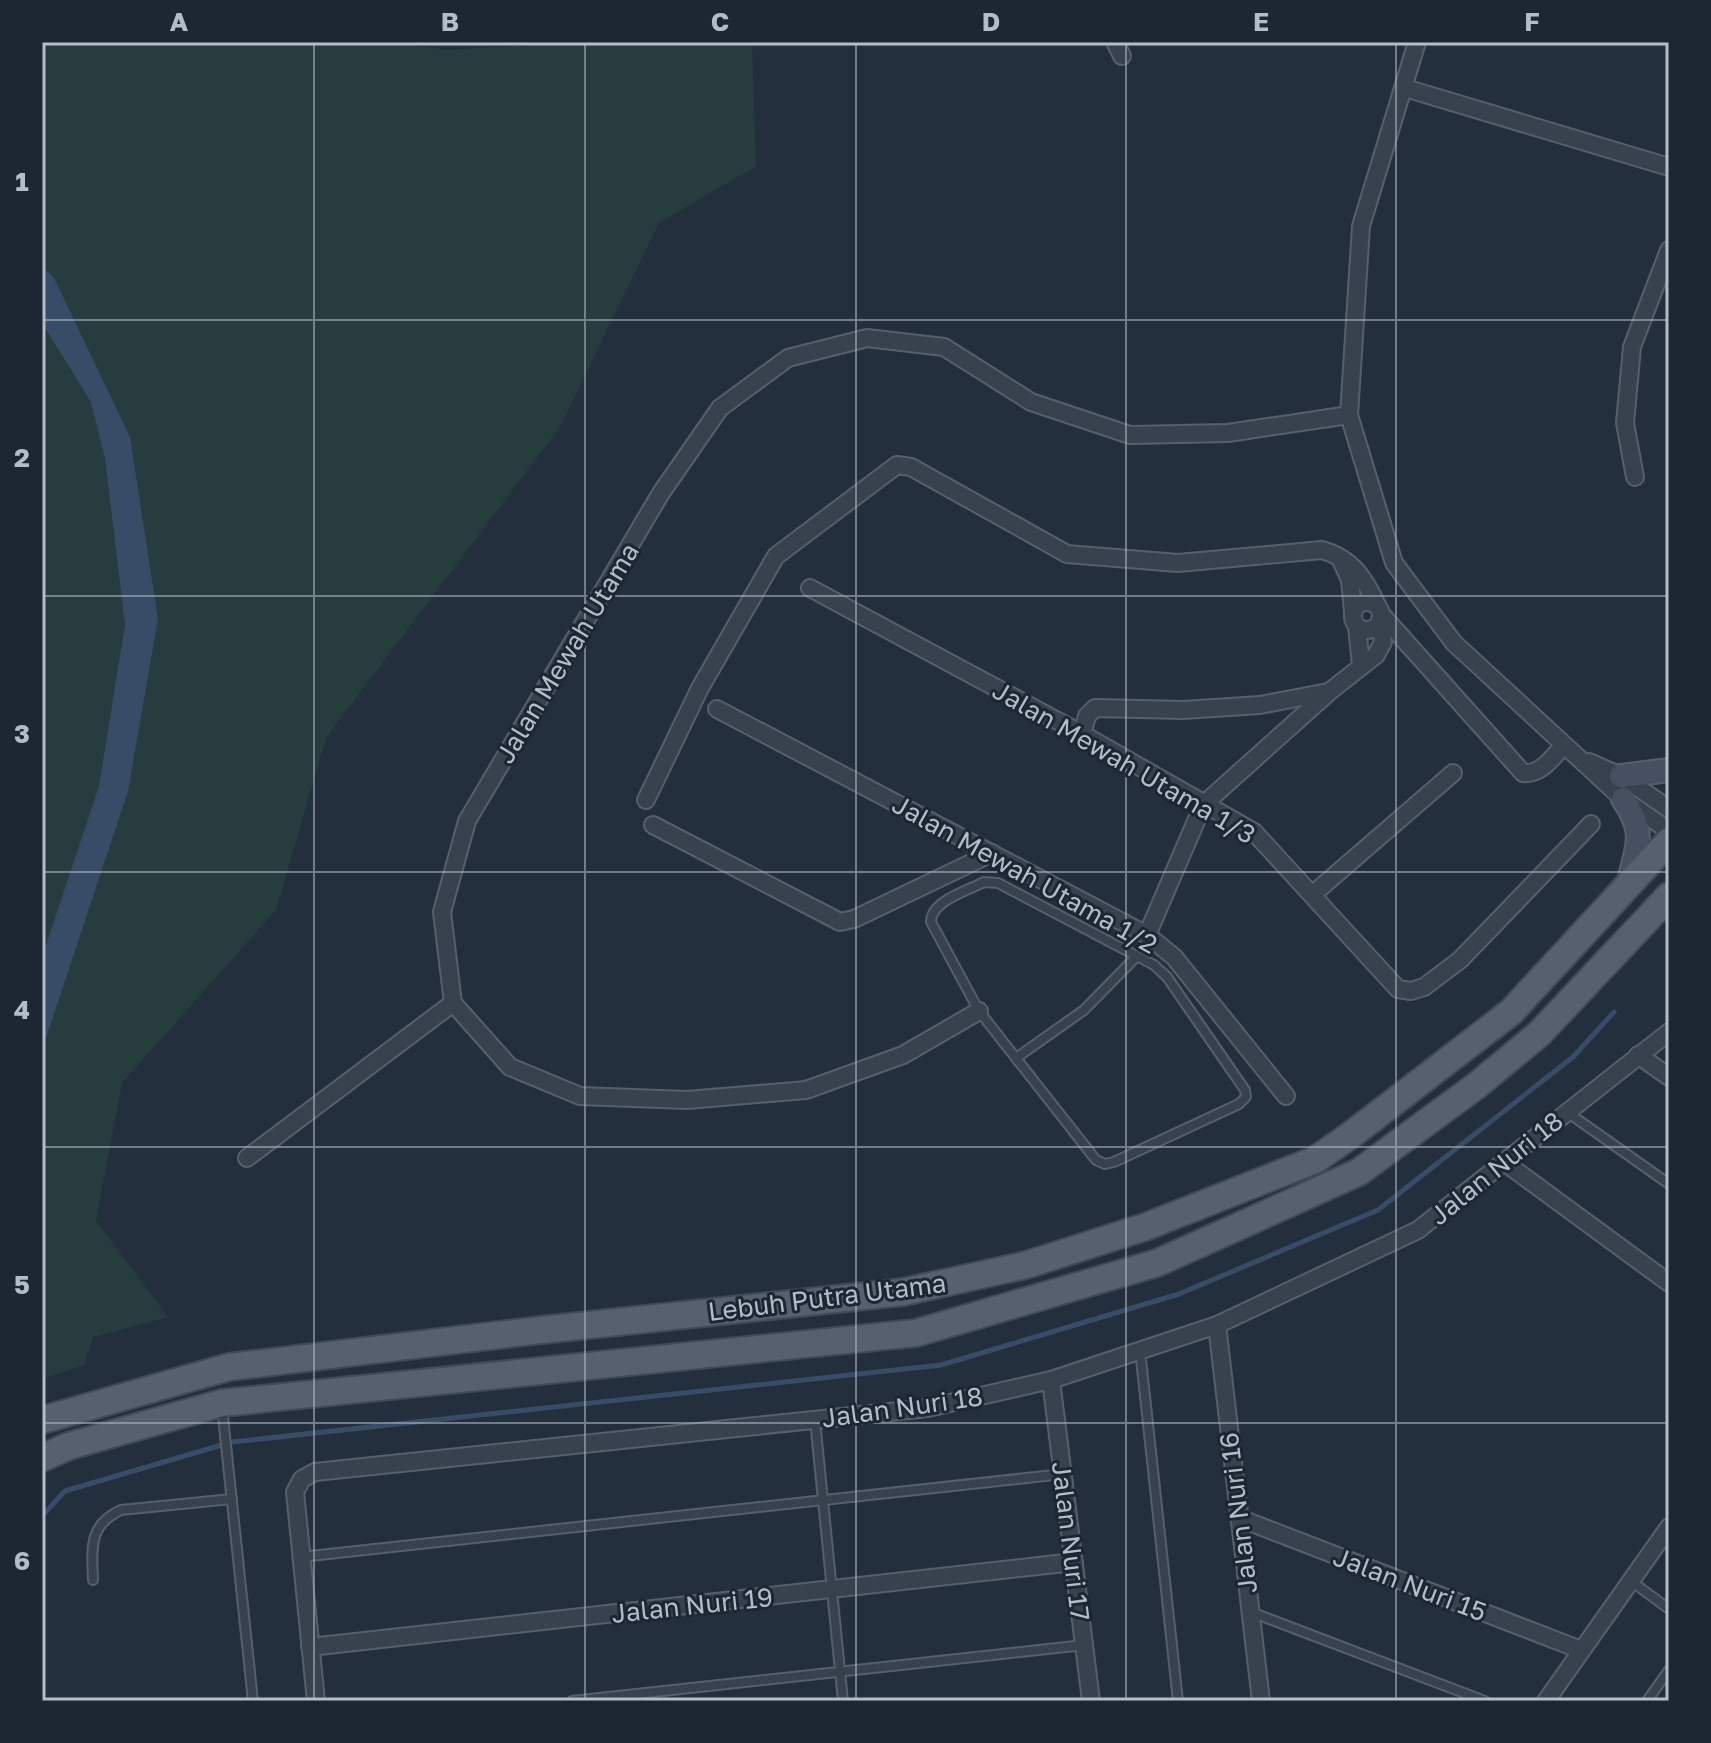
<svg xmlns="http://www.w3.org/2000/svg" width="1711" height="1743" viewBox="0 0 1711 1743" font-family="'Golos Text',sans-serif">
	<style>
		.green { fill: #263c3f }
		.water { fill: #394c67 }
		.lines { fill: none; stroke-linecap: round; stroke-linejoin: round }
		.stream { stroke: #394c67; stroke-width: 5 }
		.service-casing { stroke: #565f6c; stroke-width: 12 }
		.minor-casing { stroke: #565f6c; stroke-width: 20 }
		.secondary-casing { stroke: #565f6c; stroke-width: 26 }
		.primary-casing { stroke: #414a57; stroke-width: 30 }
		.service { stroke: #38414e; stroke-width: 8 }
		.minor { stroke: #38414e; stroke-width: 16 }
		.secondary { stroke: #465061; stroke-width: 22 }
		.primary { stroke: #56606e; stroke-width: 26 }
		.grid { fill: none; stroke: #b4bcc9; stroke-width: 2; stroke-opacity: 0.55 }
		.labels { text-anchor: middle; dominant-baseline: central; stroke-width: 6; stroke-linejoin: round; paint-order: stroke }
		.street-label { font-size: 26px; fill: #b4bcc9; stroke: #1d2633 }
		.neatline { fill: none; stroke: #b4bcc9; stroke-width: 3 }
		.grid-label { font-size: 26px; text-anchor: middle; font-weight: bold; fill: #b4bcc9 }
	</style>
	<rect width="100%" height="100%" fill="#242f3e"/>
	<path class="green" d="M42,42H403L446,50L574,42H752L756,166L659,223L560,427L326,738L276,910L122,1083L96,1221L168,1317L93,1337L84,1365L42,1379Z"/>
	<path class="water" d="M42,266L54,278L130,437L158,619L128,791L42,1050V957L99,786L125,625L105,458L91,402L42,323Z"/>
	<g class="lines">
		<path class="stream" d="M42,1516L65,1491L232,1442L941,1365L1179,1294L1378,1210L1573,1057L1614,1012"/>
		<defs>
			<g id="service">
				<path d="M984,882L998,883L1154,965L1167,977L1245,1090L1246,1097L1239,1104L1114,1162L1105,1164L1096,1160L979,1011L931,922C931,901 967,891 984,882Z"/>
				<path d="M1016,1058L1084,1010L1137,956"/>
				<path d="M1567,1112L1669,1184"/>
				<path d="M1140,1350L1178,1701"/>
				<path d="M222,1407L253,1701"/>
				<path d="M815,1420L843,1701"/>
				<path d="M301,1557L1063,1474"/>
				<path d="M93,1580C92,1549 88,1525 121,1510L232,1499"/>
				<path d="M1631,1581L1669,1609"/>
				<path d="M1251,1612L1485,1701"/>
				<path d="M572,1701L1084,1645"/>
				<path d="M1647,1701L1669,1670"/>
			</g>
			<g id="minor">
				<path d="M1115,42L1122,56"/>
				<path d="M1417,42L1361,226L1349,415L1394,563L1454,643L1623,799L1669,831"/>
				<path d="M1405,88L1669,167"/>
				<path d="M1635,477L1625,423L1632,347L1669,250"/>
				<path d="M1340,558L1350,580L1353,612"/>
				<path d="M810,588L1082,734L1254,832L1398,989L1411,991L1424,987L1460,960L1591,824"/>
				<circle cx="1367" cy="616" r="14"/>
				<path d="M1381,614L1523,773C1541,775 1553,757 1564,745"/>
				<path d="M1357,627L1361,665"/>
				<path d="M717,709L1147,935L1174,957L1286,1096"/>
				<path d="M1082,734L1087,716L1095,708L1183,710L1260,705L1328,692"/>
				<path d="M1589,762L1621,776L1669,809"/>
				<path d="M646,800L700,688L776,556L897,465L911,467L1067,554L1178,563L1322,550C1354,559 1366,581 1379,609"/>
				<path d="M653,825L840,922L854,919L992,853"/>
				<path d="M1312,895L1453,773"/>
				<path d="M1147,935L1203,805L1329,692L1376,655L1383,642L1380,620"/>
				<path d="M979,1011L903,1055L806,1090L687,1100L580,1096L510,1067L453,1003L442,912L467,821L661,493L720,408L788,358L867,338L944,347L1031,402L1130,435L1228,433L1349,415"/>
				<path d="M1638,1055L1669,1077"/>
				<path d="M247,1158L453,1003"/>
				<path d="M1504,1162L1669,1283"/>
				<path d="M1217,1325L1261,1701"/>
				<path d="M1051,1380L1091,1701"/>
				<path d="M1239,1518L1581,1650"/>
				<path d="M310,1647L1074,1562"/>
				<path d="M316,1701L295,1492L302,1479L315,1472L928,1408L1051,1380L1217,1325L1418,1230L1669,1032"/>
				<path d="M1546,1701L1669,1527"/>
			</g>
			<g id="secondary">
				<path d="M1621,776L1669,770"/>
				<path d="M1623,799C1647,835 1637,845 1628,885"/>
			</g>
			<g id="primary">
				<path d="M42,1420L229,1367L541,1330L903,1292L1026,1265L1145,1227L1315,1160L1351,1135L1511,1012L1669,841"/>
				<path d="M42,1458L69,1446L222,1403L916,1333L1157,1263L1359,1172L1476,1086L1539,1034L1669,896"/>
			</g>
		</defs>
		<use href="#service" class="service-casing"/>
		<use href="#minor" class="minor-casing"/>
		<use href="#secondary" class="secondary-casing"/>
		<use href="#primary" class="primary-casing"/>
		<use href="#service" class="service"/>
		<use href="#minor" class="minor"/>
		<use href="#secondary" class="secondary"/>
		<use href="#primary" class="primary"/>
	</g>
	<path class="grid" d="M314,42V1701M585,42V1701M856,42V1701M1126,42V1701M1396,42V1701M42,320H1669M42,596H1669M42,872H1669M42,1147H1669M42,1423H1669"/>
	<g class="labels">
		<g class="street-label">
			<text transform="translate(567 653) rotate(-59)">Jalan Mewah Utama</text>
			<text transform="translate(1124 762) rotate(30)">Jalan Mewah Utama 1/3</text>
			<text transform="translate(1025 874) rotate(29)">Jalan Mewah Utama 1/2</text>
			<text transform="translate(1496 1168) rotate(-39)">Jalan Nuri 18</text>
			<text transform="translate(827 1297) rotate(-7)">Lebuh Putra Utama</text>
			<text transform="translate(902 1407) rotate(-8)">Jalan Nuri 18</text>
			<text transform="translate(1238 1513) rotate(-97)">Jalan Nuri 16</text>
			<text transform="translate(1071 1541) rotate(83)">Jalan Nuri 17</text>
			<text transform="translate(1410 1584) rotate(21)">Jalan Nuri 15</text>
			<text transform="translate(692 1605) rotate(-6)">Jalan Nuri 19</text>
		</g>
	</g>
	<rect width="1711" height="1743" fill="none" stroke="#1d2633" stroke-width="88"/>
	<rect x="44" y="44" width="1623" height="1655" class="neatline"/>
	<g class="grid-label">
		<text x="179" y="31">A</text>
		<text x="450" y="31">B</text>
		<text x="720" y="31">C</text>
		<text x="991" y="31">D</text>
		<text x="1261" y="31">E</text>
		<text x="1532" y="31">F</text>
		<text x="22" y="191">1</text>
		<text x="22" y="467">2</text>
		<text x="22" y="743">3</text>
		<text x="22" y="1019">4</text>
		<text x="22" y="1294">5</text>
		<text x="22" y="1570">6</text>
	</g>
</svg>
